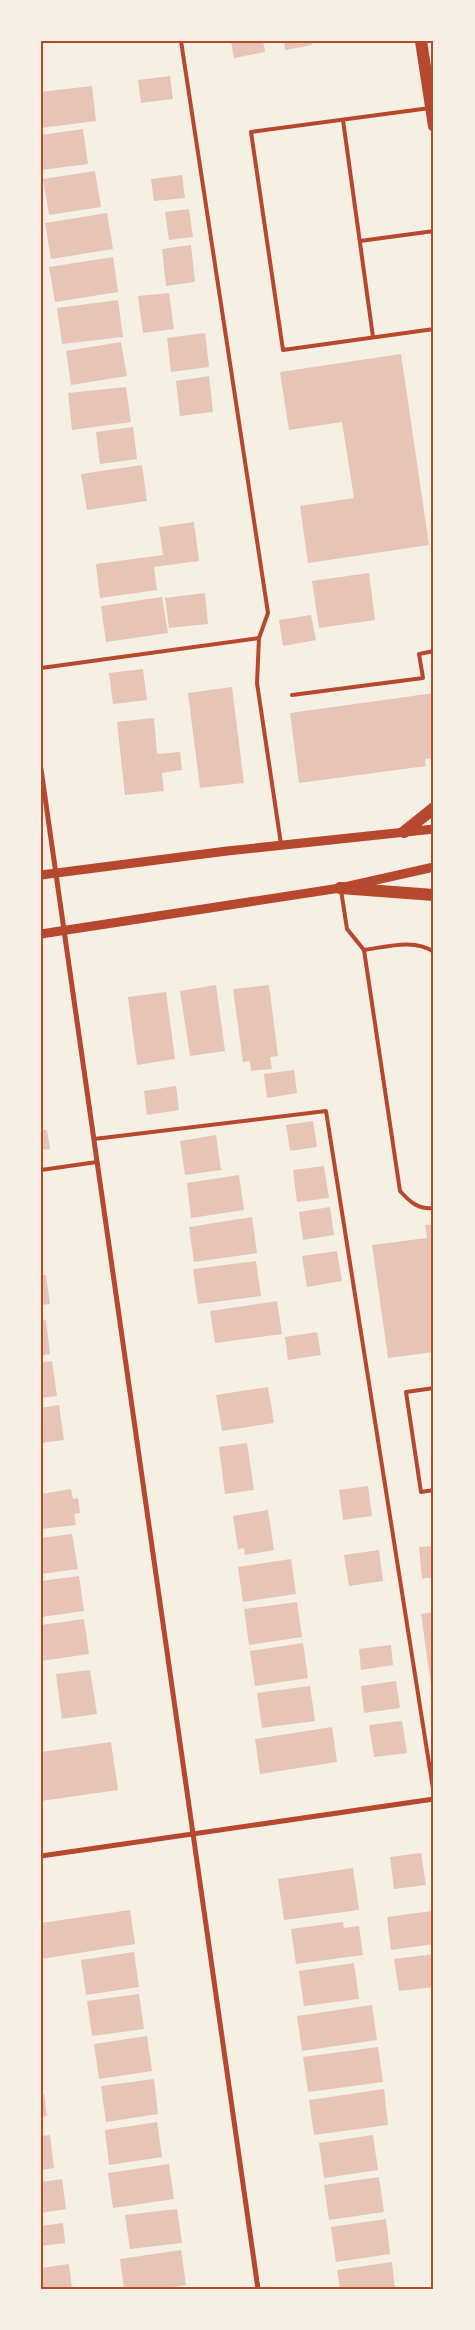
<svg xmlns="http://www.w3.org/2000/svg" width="475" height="2330" viewBox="0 0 475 2330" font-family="'DM Sans',sans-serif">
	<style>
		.building { fill: #e6c5b7 }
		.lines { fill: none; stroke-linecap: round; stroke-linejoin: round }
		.service { stroke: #b5482f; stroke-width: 4 }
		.minor { stroke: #b5482f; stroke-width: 5 }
		.tertiary { stroke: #b5482f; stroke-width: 9 }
		.primary { stroke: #b5482f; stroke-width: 12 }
		.neatline { fill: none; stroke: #b5482f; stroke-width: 2 }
	</style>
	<rect width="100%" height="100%" fill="#f6efe4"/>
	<g class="building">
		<path d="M231,41H263L265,52L234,58Z"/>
		<path d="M284,41H311L312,45L285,50Z"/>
		<path d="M170,76L173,99L141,103L138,80Z"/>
		<path d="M92,86L96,121L41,128V92Z"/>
		<path d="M83,129L88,164L41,170V135Z"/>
		<path d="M95,171L101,207L49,215L43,179Z"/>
		<path d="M182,175L185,198L154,201L151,179Z"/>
		<path d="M189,209L193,237L169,240L165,212Z"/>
		<path d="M107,213L113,249L51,259L45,223Z"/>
		<path d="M191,245L195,282L166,286L162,249Z"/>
		<path d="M113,257L118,292L55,302L49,267Z"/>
		<path d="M169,293L174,329L143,333L138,296Z"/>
		<path d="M118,300L123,337L62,344L57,308Z"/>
		<path d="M205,333L209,367L171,372L167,338Z"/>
		<path d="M121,342L127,376L71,385L66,351Z"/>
		<path d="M401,354L429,545L308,563L300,506L354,498L342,422L289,430L280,372Z"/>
		<path d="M209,376L213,412L180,416L176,381Z"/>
		<path d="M126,387L131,422L72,430L68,393Z"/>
		<path d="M133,427L137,459L100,464L96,432Z"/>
		<path d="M142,465L147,501L87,510L81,474Z"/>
		<path d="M194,522L199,561L154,567L157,590L100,598L96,564L163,555L159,527Z"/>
		<path d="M369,573L375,620L319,628L312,581Z"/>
		<path d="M205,593L208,624L169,628L165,598Z"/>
		<path d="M162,597L168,633L106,642L101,606Z"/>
		<path d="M311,615L316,640L283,646L279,620Z"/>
		<path d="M143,669L147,700L113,704L109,673Z"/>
		<path d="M232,687L244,783L200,788L188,693Z"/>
		<path d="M434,693V758L425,759L426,766L299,783L290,713Z"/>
		<path d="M154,718L157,754L180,752L182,770L162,773L164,791L125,795L117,722Z"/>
		<path d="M216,985L225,1051L190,1056L180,991Z"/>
		<path d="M269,985L278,1056L270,1057L272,1069L251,1071L250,1061L243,1062L233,989Z"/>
		<path d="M166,992L175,1059L137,1065L128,997Z"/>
		<path d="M294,1070L297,1093L267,1098L264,1074Z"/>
		<path d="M176,1086L179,1110L147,1115L144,1091Z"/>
		<path d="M313,1121L317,1147L290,1151L286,1125Z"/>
		<path d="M41,1130H47L50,1149L41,1150Z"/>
		<path d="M216,1135L221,1170L185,1175L180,1141Z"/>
		<path d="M324,1166L329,1198L297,1202L293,1170Z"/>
		<path d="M239,1175L244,1210L191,1218L187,1183Z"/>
		<path d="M330,1207L334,1235L303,1240L299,1212Z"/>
		<path d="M252,1217L257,1253L194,1262L189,1227Z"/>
		<path d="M434,1224V1352L388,1358L372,1245L427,1238L425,1225Z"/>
		<path d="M337,1251L342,1281L307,1287L302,1256Z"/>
		<path d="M256,1261L261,1296L198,1304L193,1269Z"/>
		<path d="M41,1275H46L50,1304L41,1305Z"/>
		<path d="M277,1301L282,1334L215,1343L210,1311Z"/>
		<path d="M41,1320H46L50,1354L41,1355Z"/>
		<path d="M317,1332L321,1355L288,1360L285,1337Z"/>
		<path d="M52,1361L57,1396L41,1398V1363Z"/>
		<path d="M268,1387L274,1423L222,1431L216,1395Z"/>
		<path d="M59,1405L64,1440L41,1443V1408Z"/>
		<path d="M247,1443L254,1490L225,1494L219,1447Z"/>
		<path d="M368,1486L372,1516L343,1520L339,1490Z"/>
		<path d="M71,1489L73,1499L78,1498L80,1513L74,1514L76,1525L41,1529V1494Z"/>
		<path d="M268,1510L274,1550L245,1555L244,1548L238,1549L233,1516Z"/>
		<path d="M72,1534L78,1569L41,1574V1538Z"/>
		<path d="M434,1546V1577L422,1579L419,1547Z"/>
		<path d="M379,1550L383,1581L349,1586L344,1555Z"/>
		<path d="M291,1559L296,1594L243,1602L238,1567Z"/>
		<path d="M79,1576L84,1611L41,1617V1581Z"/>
		<path d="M297,1602L302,1637L249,1645L244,1609Z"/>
		<path d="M434,1612V1685H431L421,1614Z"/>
		<path d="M84,1619L89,1654L41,1661V1625Z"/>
		<path d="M303,1643L308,1678L255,1686L250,1651Z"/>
		<path d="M391,1645L393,1665L361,1670L359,1649Z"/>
		<path d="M90,1670L97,1714L62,1719L56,1674Z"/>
		<path d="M396,1681L400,1708L364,1713L361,1686Z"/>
		<path d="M310,1686L315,1721L262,1728L257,1693Z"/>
		<path d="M402,1721L407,1753L374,1757L369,1725Z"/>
		<path d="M332,1727L337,1762L260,1774L255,1739Z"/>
		<path d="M111,1742L118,1790L41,1801V1752Z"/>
		<path d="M421,1853L426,1885L394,1889L390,1857Z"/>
		<path d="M353,1868L359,1910L284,1920L278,1879Z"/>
		<path d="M130,1910L135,1944L41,1959V1923Z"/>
		<path d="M432,1911L434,1944L391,1950L387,1917Z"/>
		<path d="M343,1922L344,1928L359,1926L363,1955L296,1964L291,1929Z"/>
		<path d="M134,1952L139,1987L86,1995L81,1960Z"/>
		<path d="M434,1954V1987L399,1991L394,1959Z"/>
		<path d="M354,1963L359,1999L304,2006L299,1971Z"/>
		<path d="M139,1994L144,2029L92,2036L87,2001Z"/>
		<path d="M372,2005L377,2040L302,2051L297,2016Z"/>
		<path d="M147,2036L152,2071L99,2079L94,2044Z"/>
		<path d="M378,2047L383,2082L308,2092L303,2057Z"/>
		<path d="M154,2079L158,2114L106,2122L101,2086Z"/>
		<path d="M384,2089L388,2125L314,2135L309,2100Z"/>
		<path d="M41,2094H44L47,2116L41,2117Z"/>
		<path d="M157,2122L162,2157L109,2165L105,2130Z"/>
		<path d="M50,2135L54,2168L41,2170V2136Z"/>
		<path d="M373,2135L378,2170L324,2178L319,2143Z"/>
		<path d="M169,2164L174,2199L113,2208L108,2173Z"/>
		<path d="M379,2177L384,2212L329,2220L324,2185Z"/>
		<path d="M62,2179L66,2209L41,2213V2182Z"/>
		<path d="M177,2209L182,2243L130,2249L125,2215Z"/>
		<path d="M386,2219L390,2254L336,2262L331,2227Z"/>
		<path d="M63,2223L65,2243L41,2246V2226Z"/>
		<path d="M181,2250L186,2285L162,2289H124L120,2259Z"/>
		<path d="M392,2262L395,2289H340L337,2270Z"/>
		<path d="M69,2264L72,2289H41V2268Z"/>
	</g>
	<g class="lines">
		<g class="service">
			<path d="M181,41L268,613L259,638L257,683L281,844"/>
			<path d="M430,108L251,132L283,350L434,329"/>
			<path d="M343,120L373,337"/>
			<path d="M360,241L434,231"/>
			<path d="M41,668L259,638"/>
			<path d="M292,695L423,678L419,654L434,651"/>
			<path d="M341,890L347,929L364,950L400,1191C409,1201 418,1210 434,1208"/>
			<path d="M364,950C386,947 414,938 434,952"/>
			<path d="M94,1139L326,1111L434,1795"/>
			<path d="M41,1170L97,1162"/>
			<path d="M434,1388L406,1392L421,1492L434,1490"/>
		</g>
		<g class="minor">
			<path d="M41,769L258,2289"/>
			<path d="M41,1856L434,1799"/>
		</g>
		<g class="tertiary">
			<path d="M41,875L227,851L434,829"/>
			<path d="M41,934L340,888L434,867"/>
		</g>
		<g class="primary">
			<path d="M421,41L434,126"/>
			<path d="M404,832L434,808"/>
			<path d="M340,888L434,895"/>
		</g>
	</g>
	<rect width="475" height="2330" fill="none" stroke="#f6efe4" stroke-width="85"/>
	<rect x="42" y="42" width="390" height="2246" class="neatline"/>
</svg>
